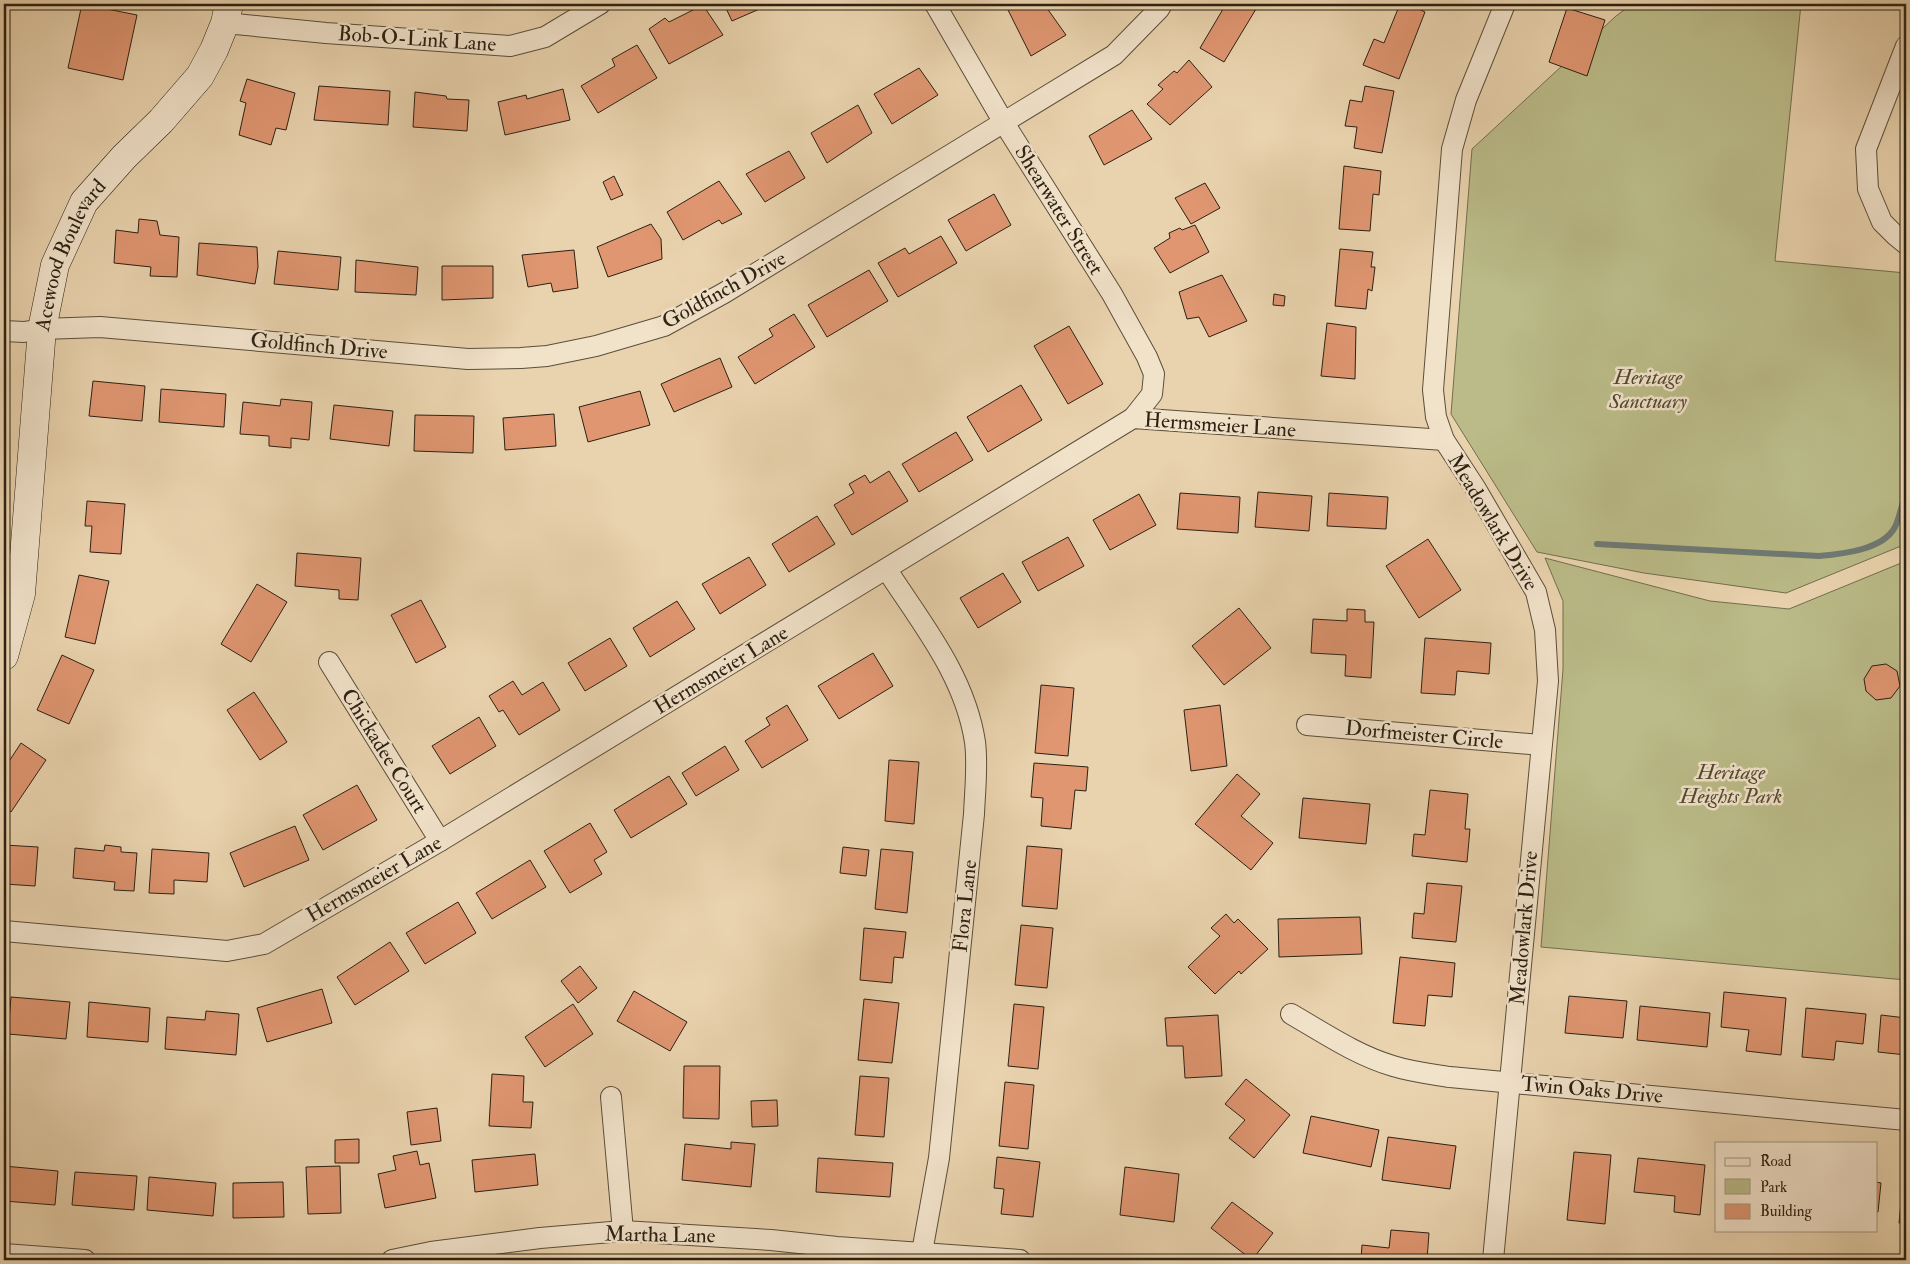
<svg xmlns="http://www.w3.org/2000/svg" width="1910" height="1264" viewBox="0 0 1910 1264" font-family="'IM FELL Double Pica',serif">
	<style>
		.green { fill: #babb88; stroke: #736e4e }
		.lines { fill: none; stroke-linecap: round; stroke-linejoin: round }
		.stream { stroke: #6f7a74; stroke-width: 6 }
		.building { fill: #df9671; stroke: #2c2113 }
		.street-casing { stroke: #5b4e3a; stroke-width: 22 }
		.secondary-casing { stroke: #2c2113; stroke-width: 29 }
		.street { stroke: #f1e2ca; stroke-width: 20 }
		.secondary { stroke: #f1e2ca; stroke-width: 28 }
		.labels { text-anchor: middle; dominant-baseline: central; stroke-width: 5; stroke-linejoin: round; paint-order: stroke }
		.street-label { font-size: 21px; fill: #2c2113; stroke: #f1e2ca }
		.park-label { font-size: 21px; font-style: italic; fill: #504830; stroke: #f1e2ca }
	</style>
	<rect width="100%" height="100%" fill="#e9d3ae"/>
	<filter id="stains"><feTurbulence type="fractalNoise" baseFrequency=".004" numOctaves="4"/><feColorMatrix values="0 0 0 0 .2 0 0 0 0 .09 0 0 0 0 .02 0 0 0 .5 -.17"/></filter>
	<radialGradient id="worn" r=".72"><stop offset=".6" stop-color="#630" stop-opacity="0"/><stop offset="1" stop-color="#630" stop-opacity=".3"/></radialGradient>
	<g class="green">
		<path d="M1632,4H1801L1775,261L1906,273V544L1786,593L1644,573L1537,552L1451,414L1472,149L1616,16Z"/>
		<path d="M1545,558L1710,601L1789,609L1906,561V980L1541,947L1563,669V601Z"/>
	</g>
	<g class="lines">
		<path class="stream" d="M1597,544L1819,556C1842,554 1883,550 1895,527C1900,517 1901,505 1906,494"/>
	</g>
	<g class="building">
		<path d="M82,4L137,15L123,80L68,68Z"/>
		<path d="M724,4H771L732,21Z"/>
		<path d="M1005,4H1044L1066,35L1031,56Z"/>
		<path d="M1226,4H1259L1224,62L1200,48Z"/>
		<path d="M1400,4L1413,6L1425,12L1399,79L1363,65L1374,39L1384,43Z"/>
		<path d="M703,5L723,35L669,64L649,29L665,18L669,22Z"/>
		<path d="M1567,8L1605,20L1587,76L1549,62Z"/>
		<path d="M637,45L657,78L598,113L581,86L615,66L612,59Z"/>
		<path d="M1189,60L1212,87L1170,125L1147,104L1163,89L1158,85L1174,71L1177,73Z"/>
		<path d="M919,68L938,95L892,124L874,94Z"/>
		<path d="M247,79L295,93L286,130L276,128L271,145L239,135L246,103L240,101Z"/>
		<path d="M319,86L390,91L388,125L314,120Z"/>
		<path d="M1365,86L1394,91L1382,153L1354,148L1357,127L1345,126L1350,100L1362,102Z"/>
		<path d="M563,89L570,120L505,135L498,102L526,95L527,99Z"/>
		<path d="M415,92L446,96L447,99L469,100L467,131L413,127Z"/>
		<path d="M858,105L872,133L827,163L811,133Z"/>
		<path d="M1132,110L1152,139L1104,165L1089,136Z"/>
		<path d="M789,151L805,178L765,202L746,174Z"/>
		<path d="M1344,166L1381,171L1379,195L1373,194L1370,231L1339,229Z"/>
		<path d="M614,176L623,195L611,200L603,182Z"/>
		<path d="M719,181L742,214L722,224L719,220L683,240L667,212Z"/>
		<path d="M1205,183L1220,208L1191,224L1175,198Z"/>
		<path d="M994,194L1011,225L966,251L948,220Z"/>
		<path d="M139,219L157,221L160,235L179,237L177,277L150,276L151,267L114,263L116,230L138,233Z"/>
		<path d="M651,224L661,239L662,259L608,277L597,247Z"/>
		<path d="M1195,225L1209,252L1170,273L1154,248L1170,238L1169,233L1180,228L1182,230Z"/>
		<path d="M941,236L957,263L898,297L878,263L905,248L909,254Z"/>
		<path d="M199,243L257,247L258,267L255,284L197,275Z"/>
		<path d="M1340,249L1373,252L1371,267H1375L1372,291L1368,289L1366,309L1335,306Z"/>
		<path d="M574,250L578,288L553,292L551,283L528,287L522,255Z"/>
		<path d="M278,251L341,257L338,290L274,284Z"/>
		<path d="M356,260L418,267L416,295L355,292Z"/>
		<path d="M442,266H493V298L442,300Z"/>
		<path d="M869,270L888,301L827,337L808,305Z"/>
		<path d="M1222,275L1247,321L1209,337L1199,317L1187,319L1179,292Z"/>
		<path d="M1274,294L1285,296L1284,306L1273,305Z"/>
		<path d="M794,314L815,347L755,384L738,357L773,336L769,329Z"/>
		<path d="M1327,323L1356,327L1355,379L1321,376Z"/>
		<path d="M1069,326L1103,384L1068,404L1034,346Z"/>
		<path d="M720,358L732,387L674,412L661,384Z"/>
		<path d="M93,381L145,386L142,421L89,416Z"/>
		<path d="M1021,385L1042,420L988,452L967,417Z"/>
		<path d="M161,389L226,394L224,427L159,422Z"/>
		<path d="M640,391L650,425L588,442L579,407Z"/>
		<path d="M281,399L312,402L309,440L291,438V448L269,446V436L240,434L243,402L280,406Z"/>
		<path d="M334,405L393,411L389,446L330,439Z"/>
		<path d="M554,414L556,446L505,450L503,418Z"/>
		<path d="M415,415L474,416L473,453L414,451Z"/>
		<path d="M956,432L973,460L919,492L902,464Z"/>
		<path d="M889,471L908,501L852,535L834,505L854,493L849,484L865,475L870,483Z"/>
		<path d="M1258,492L1312,496L1309,531L1255,527Z"/>
		<path d="M1180,493L1240,497L1238,533L1177,529Z"/>
		<path d="M1329,493L1388,497L1386,529L1327,526Z"/>
		<path d="M1139,494L1156,525L1110,550L1093,520Z"/>
		<path d="M87,501L125,504L121,554L90,552L92,526H85Z"/>
		<path d="M817,516L835,544L789,572L772,544Z"/>
		<path d="M1068,537L1084,566L1038,591L1022,562Z"/>
		<path d="M1428,539L1461,590L1419,618L1386,566Z"/>
		<path d="M297,553L361,558L358,600L339,599V590L295,586Z"/>
		<path d="M749,557L766,585L720,614L702,584Z"/>
		<path d="M1003,573L1021,602L978,628L960,598Z"/>
		<path d="M79,575L109,581L95,644L65,637Z"/>
		<path d="M257,584L287,602L251,662L221,644Z"/>
		<path d="M421,600L446,647L416,663L391,615Z"/>
		<path d="M677,601L695,629L650,657L633,628Z"/>
		<path d="M1239,608L1271,648L1224,685L1192,646Z"/>
		<path d="M1347,609L1365,610V622H1374L1371,678L1345,676L1346,655L1311,653L1313,619L1347,621Z"/>
		<path d="M610,638L627,666L585,691L568,663Z"/>
		<path d="M1425,638L1491,643L1489,674L1457,671L1455,695L1421,693Z"/>
		<path d="M873,653L893,686L839,719L818,686Z"/>
		<path d="M62,655L94,670L69,724L37,710Z"/>
		<path d="M1886,664L1897,671L1900,686L1891,698L1876,700L1866,691L1864,679L1872,666Z"/>
		<path d="M513,681L522,695L543,682L560,710L519,735L503,710L499,712L489,696Z"/>
		<path d="M1041,685L1074,688L1068,756L1035,753Z"/>
		<path d="M254,692L287,742L260,760L227,710Z"/>
		<path d="M787,705L808,740L762,768L745,741L770,725L766,718Z"/>
		<path d="M1220,705L1227,766L1191,771L1184,710Z"/>
		<path d="M479,717L496,746L450,774L432,746Z"/>
		<path d="M21,743L46,760L11,812L4,807V769Z"/>
		<path d="M725,746L739,770L696,796L682,773Z"/>
		<path d="M889,760L919,762L914,824L885,821Z"/>
		<path d="M1034,763L1088,767L1086,791L1075,790L1071,829L1041,826L1043,798L1031,797Z"/>
		<path d="M1237,774L1260,794L1241,816L1273,843L1251,870L1195,824Z"/>
		<path d="M669,776L687,804L631,838L614,810Z"/>
		<path d="M357,785L377,820L323,850L303,815Z"/>
		<path d="M1430,790L1468,794L1465,829H1470L1467,862L1412,856L1414,834L1425,835Z"/>
		<path d="M1303,798L1370,804L1366,844L1299,838Z"/>
		<path d="M590,823L607,852L594,860L602,874L570,893L544,851Z"/>
		<path d="M295,826L309,860L244,887L230,853Z"/>
		<path d="M4,845L38,847L35,886L4,884Z"/>
		<path d="M105,845L121,847V852L137,853L134,891L114,890L115,882L73,878L75,848L104,851Z"/>
		<path d="M1027,846L1062,849L1057,909L1022,906Z"/>
		<path d="M843,847L869,850L866,876L840,873Z"/>
		<path d="M152,849L209,853L207,882L174,880V894L149,893Z"/>
		<path d="M881,849L913,852L907,913L875,909Z"/>
		<path d="M530,860L546,887L492,919L476,893Z"/>
		<path d="M1427,883L1462,886L1456,942L1412,938L1414,913L1424,914Z"/>
		<path d="M458,902L476,933L425,964L406,933Z"/>
		<path d="M1226,914L1234,923L1238,919L1268,949L1241,974L1239,971L1215,994L1188,967L1220,936L1211,928Z"/>
		<path d="M1360,917L1362,954L1279,957L1278,919Z"/>
		<path d="M1021,925L1053,928L1047,988L1015,985Z"/>
		<path d="M864,928L906,932L903,958L894,957L892,983L860,980Z"/>
		<path d="M390,942L409,971L355,1005L337,977Z"/>
		<path d="M1400,957L1455,963L1452,997L1428,995L1425,1026L1393,1023Z"/>
		<path d="M580,966L597,988L578,1003L561,981Z"/>
		<path d="M322,989L332,1023L267,1042L257,1008Z"/>
		<path d="M634,991L687,1022L670,1051L617,1021Z"/>
		<path d="M1724,992L1786,998L1781,1055L1746,1051L1749,1030L1721,1027Z"/>
		<path d="M1569,996L1627,1001L1623,1038L1565,1033Z"/>
		<path d="M11,997L70,1002L66,1039L8,1034Z"/>
		<path d="M864,999L899,1003L892,1063L858,1060Z"/>
		<path d="M89,1002L150,1008L148,1042L87,1037Z"/>
		<path d="M573,1004L593,1034L545,1067L525,1037Z"/>
		<path d="M1014,1004L1044,1007L1038,1069L1008,1066Z"/>
		<path d="M1640,1006L1710,1013L1707,1047L1637,1040Z"/>
		<path d="M1806,1008L1866,1014L1863,1044L1836,1041L1834,1060L1802,1057Z"/>
		<path d="M206,1011L239,1014L236,1055L165,1049L167,1017L205,1020Z"/>
		<path d="M1218,1015L1222,1076L1185,1078L1183,1046H1167L1165,1018Z"/>
		<path d="M1881,1015L1906,1018V1055L1878,1052Z"/>
		<path d="M684,1066H720L719,1119L683,1118Z"/>
		<path d="M492,1074L524,1076L523,1102H533L531,1128L489,1126Z"/>
		<path d="M860,1076L889,1078L884,1137L855,1135Z"/>
		<path d="M1246,1079L1290,1115L1254,1158L1229,1138L1245,1120L1225,1104Z"/>
		<path d="M1005,1082L1034,1085L1028,1149L999,1146Z"/>
		<path d="M777,1100L778,1126L752,1127L751,1101Z"/>
		<path d="M437,1108L441,1141L411,1145L407,1112Z"/>
		<path d="M1311,1116L1379,1130L1371,1167L1303,1153Z"/>
		<path d="M1388,1137L1456,1146L1450,1189L1382,1180Z"/>
		<path d="M359,1139V1163H335V1140Z"/>
		<path d="M731,1142L755,1144L751,1187L682,1180L685,1144L731,1149Z"/>
		<path d="M417,1151L420,1165L429,1163L436,1198L385,1208L378,1174L396,1170L393,1156Z"/>
		<path d="M1574,1152L1611,1155L1605,1224L1567,1220Z"/>
		<path d="M535,1154L538,1185L475,1192L472,1160Z"/>
		<path d="M997,1157L1040,1162L1033,1217L1001,1214L1004,1189L994,1188Z"/>
		<path d="M818,1158L893,1163L890,1197L816,1192Z"/>
		<path d="M1638,1158L1705,1165L1700,1215L1674,1212L1675,1196L1634,1192Z"/>
		<path d="M4,1166L58,1171L55,1205L4,1201Z"/>
		<path d="M340,1166L341,1213L308,1214L306,1167Z"/>
		<path d="M1125,1167L1179,1174L1174,1222L1120,1215Z"/>
		<path d="M75,1172L137,1176L134,1210L72,1205Z"/>
		<path d="M149,1177L216,1183L213,1216L147,1210Z"/>
		<path d="M283,1182L284,1217L233,1218V1183Z"/>
		<path d="M1876,1182L1881,1183L1878,1212H1876Z"/>
		<path d="M1903,1182H1906V1224L1899,1223Z"/>
		<path d="M1232,1202L1273,1233L1252,1260L1211,1228Z"/>
		<path d="M1391,1230L1429,1233L1427,1260H1361L1362,1245L1389,1248Z"/>
	</g>
	<g class="lines">
		<defs>
			<g id="street">
				<path d="M935,4L1004,123L1112,294L1147,357L1154,374L1152,394L1133,418"/>
				<path d="M225,23L326,33L510,46L545,37L600,4"/>
				<path d="M1906,46L1866,149L1868,189L1882,222L1895,235L1906,244"/>
				<path d="M4,331L24,332L42,329L100,327L468,359L521,358L547,356L596,346L664,326L724,293L1114,55L1159,9L1162,4"/>
				<path d="M887,570C922,624 965,676 975,742C978,765 975,790 974,814L939,1158L922,1252L916,1260"/>
				<path d="M329,662L440,841"/>
				<path d="M1307,725L1541,745"/>
				<path d="M4,931L227,951L264,944L440,841L1133,418L1444,440"/>
				<path d="M1291,1014C1324,1033 1356,1055 1393,1066C1412,1072 1431,1074 1450,1077L1906,1120"/>
				<path d="M611,1097L623,1231"/>
				<path d="M4,1254L85,1260"/>
				<path d="M392,1260L431,1252L540,1238L623,1231L771,1240L837,1247L1020,1260"/>
				<path d="M1493,1260L1548,681L1545,630L1536,592L1476,489L1444,440L1436,417L1433,390L1452,149L1466,100L1505,4"/>
			</g>
			<g id="secondary">
				<path id="s1" d="M4,656L21,594L42,329L55,265L84,202L124,157L161,121L200,76L214,50L225,23L229,4"/>
			</g>
		</defs>
		<use href="#street" class="street-casing"/>
		<use href="#secondary" class="secondary-casing"/>
		<use href="#street" class="street"/>
		<use href="#secondary" class="secondary"/>
	</g>
	<g class="labels">
		<g class="street-label">
			<text transform="translate(417 39) rotate(4)">Bob-O-Link Lane</text>
			<text transform="translate(1059 210) rotate(58)">Shearwater Street</text>
			<text stroke="none"><textPath href="#s1" startOffset="410">Acewood Boulevard</textPath></text>
			<text transform="translate(724 290) rotate(-29)">Goldfinch Drive</text>
			<text transform="translate(319 346) rotate(5)">Goldfinch Drive</text>
			<text transform="translate(1220 425) rotate(4)">Hermsmeier Lane</text>
			<text transform="translate(1493 522) rotate(59)">Meadowlark Drive</text>
			<text transform="translate(721 670) rotate(-31)">Hermsmeier Lane</text>
			<text transform="translate(1424 735) rotate(5)">Dorfmeister Circle</text>
			<text transform="translate(384 751) rotate(58)">Chickadee Court</text>
			<text transform="translate(374 879) rotate(-30)">Hermsmeier Lane</text>
			<text transform="translate(965 906) rotate(-84)">Flora Lane</text>
			<text transform="translate(1524 928) rotate(-85)">Meadowlark Drive</text>
			<text transform="translate(1592 1090) rotate(5)">Twin Oaks Drive</text>
			<text transform="translate(660 1235) rotate(1)">Martha Lane</text>
		</g>
		<g class="park-label">
			<text x="1648" y="377">Heritage<tspan x="1648" dy="24">Sanctuary</tspan></text>
			<text x="1731" y="772">Heritage<tspan x="1731" dy="24">Heights Park</tspan></text>
		</g>
	</g>
	<rect width="1910" height="1264" fill="none" stroke="#e9d3ae" stroke-width="20"/>
	<rect x="5" y="5" width="1900" height="1254" fill="none" stroke="#2c2113" stroke-width="2.5"/>
	<rect x="10" y="10" width="1890" height="1244" fill="none" stroke="#2c2113"/>
	<rect x="1715" y="1142" width="162" height="90" fill="#f1e2ca" stroke="#a29581"/>
	<rect x="1725" y="1158" width="25" height="8" fill="#f1e2ca" stroke="#a29581"/>
	<text x="1760" y="1166" font-size="15" fill="#2c2113">Road</text>
	<rect x="1725" y="1179" width="25" height="15" fill="#babb88" stroke="#a29581"/>
	<text x="1760" y="1192" font-size="15" fill="#2c2113">Park</text>
	<rect x="1725" y="1204" width="25" height="15" fill="#df9671" stroke="#a29581"/>
	<text x="1760" y="1216" font-size="15" fill="#2c2113">Building</text>
	<rect width="100%" height="100%" filter="url(#stains)"/>
	<rect width="100%" height="100%" fill="url(#worn)"/>
</svg>
